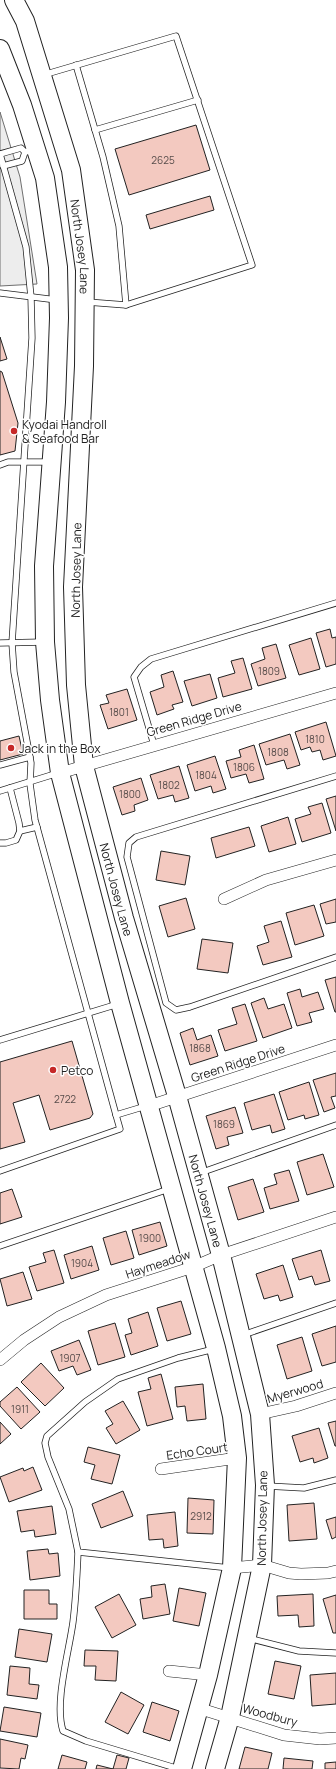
<svg xmlns="http://www.w3.org/2000/svg" width="336" height="1769" viewBox="0 0 336 1769" font-family="Manrope,sans-serif">
	<style>
		.parking { fill: #ededed; stroke: #6f6f6f }
		.building { fill: #f3c9c0; stroke: #222 }
		.lines { fill: none; stroke-linecap: round; stroke-linejoin: round }
		.lane-casing { stroke: #222; stroke-width: 7 }
		.street-casing { stroke: #222; stroke-width: 12 }
		.primary-casing { stroke: #222; stroke-width: 20 }
		.lane { stroke: #fff; stroke-width: 5.5 }
		.street { stroke: #fff; stroke-width: 11 }
		.primary { stroke: #fff; stroke-width: 18 }
		.poi-dot { fill: #c62828; stroke: #fff; stroke-width: 1.5 }
		.labels { text-anchor: middle; dominant-baseline: central; stroke-width: 3; stroke-linejoin: round; paint-order: stroke }
		.number-label { font-size: 10px; fill: #564c4a }
		.street-label { font-size: 12px; fill: #222; stroke: #fff }
		.poi-label { font-size: 12px; fill: #222; stroke: #fff; text-anchor: start }
	</style>
	<rect width="100%" height="100%" fill="#fff"/>
	<path class="parking" d="M0,112L20,177L37,284L0,286Z"/>
	<g class="building">
		<path d="M196,125L210,170L129,195L115,149Z"/>
		<path d="M210,196L214,210L150,229L146,215Z"/>
		<path d="M0,337L7,359L0,361Z"/>
		<path d="M0,371L2,372L18,423L15,451L0,455Z"/>
		<path d="M330,629L332,638L336,637V664L326,667L316,633Z"/>
		<path d="M311,638L320,669L299,675L289,645Z"/>
		<path d="M276,644L286,678L258,686L251,664L265,659L262,648Z"/>
		<path d="M243,658L252,689L223,697L218,678L235,673L231,661Z"/>
		<path d="M173,671L183,702L172,705L174,709L157,715L150,692L164,687L161,675Z"/>
		<path d="M210,674L217,698L192,706L184,681Z"/>
		<path d="M127,689L137,720L108,729L100,705L109,703L106,695Z"/>
		<path d="M326,722L336,756L323,760L320,750L312,752L310,747L301,750L295,732Z"/>
		<path d="M290,734L300,765L287,769L284,760L266,765L259,744Z"/>
		<path d="M19,736L23,754L0,760V741Z"/>
		<path d="M254,745L264,779L249,783L246,774L231,778L226,761L241,757L239,750Z"/>
		<path d="M215,756L226,789L213,793L211,786L195,791L187,765Z"/>
		<path d="M179,766L189,798L175,802L173,795L158,799L150,775Z"/>
		<path d="M141,778L148,800L134,805L135,811L122,815L113,787Z"/>
		<path d="M336,796V831L326,799Z"/>
		<path d="M322,803L331,833L302,842L295,819L311,814L308,807Z"/>
		<path d="M288,817L296,844L269,852L261,826Z"/>
		<path d="M249,827L255,846L216,858L211,838Z"/>
		<path d="M161,851L190,856L185,885L156,880Z"/>
		<path d="M186,898L195,929L168,937L159,906Z"/>
		<path d="M336,899V922L326,924L320,904Z"/>
		<path d="M314,905L324,936L295,945L286,913Z"/>
		<path d="M281,921L292,957L263,965L257,946L269,942L264,926Z"/>
		<path d="M202,939L233,943L228,973L197,969Z"/>
		<path d="M336,977V1012H335L325,980Z"/>
		<path d="M300,989L302,997L318,992L324,1009L309,1013L312,1022L297,1026L287,993Z"/>
		<path d="M264,998L268,1009L284,1004L292,1028L263,1038L251,1003Z"/>
		<path d="M245,1004L257,1041L225,1051L218,1030L237,1024L232,1008Z"/>
		<path d="M193,1028L197,1040L211,1035L218,1056L190,1065L180,1033Z"/>
		<path d="M72,1041L93,1114L90,1118L50,1130L39,1095L13,1103L25,1142L0,1149V1062Z"/>
		<path d="M336,1073V1096L331,1097L335,1108L324,1112L313,1080Z"/>
		<path d="M309,1082L319,1115L305,1119L304,1115L288,1120L279,1092Z"/>
		<path d="M274,1094L285,1129L272,1133L270,1125L252,1130L244,1103Z"/>
		<path d="M235,1107L243,1133L227,1137L229,1145L216,1149L206,1116Z"/>
		<path d="M323,1154L334,1187L307,1195L297,1162Z"/>
		<path d="M289,1170L299,1201L270,1209L264,1188L277,1184L274,1174Z"/>
		<path d="M253,1179L264,1212L238,1220L228,1187Z"/>
		<path d="M12,1189L22,1217L0,1224V1193Z"/>
		<path d="M160,1222L167,1246L139,1255L132,1230Z"/>
		<path d="M126,1231L134,1258L111,1265L103,1238Z"/>
		<path d="M92,1246L99,1270L71,1279L64,1255Z"/>
		<path d="M54,1250L64,1283L37,1291L29,1267L46,1262L43,1253Z"/>
		<path d="M321,1250L330,1281L315,1285L312,1276L299,1280L292,1259Z"/>
		<path d="M283,1265L293,1297L280,1301L278,1295L264,1299L256,1274Z"/>
		<path d="M23,1272L32,1299L7,1306L0,1279Z"/>
		<path d="M181,1301L191,1334L167,1341L157,1308Z"/>
		<path d="M148,1312L158,1346L131,1355L125,1335L132,1333L128,1319Z"/>
		<path d="M115,1323L125,1357L98,1365L88,1331Z"/>
		<path d="M336,1326V1362L322,1366L312,1334Z"/>
		<path d="M302,1337L312,1371L287,1379L277,1345Z"/>
		<path d="M79,1340L91,1370L77,1375L73,1366L59,1371L51,1351Z"/>
		<path d="M41,1363L64,1388L45,1406L21,1382Z"/>
		<path d="M161,1374L173,1419L147,1426L138,1392L151,1389L148,1378Z"/>
		<path d="M203,1384L206,1419L187,1421L185,1406L177,1407L175,1387Z"/>
		<path d="M17,1387L40,1412L21,1429L0,1406V1402Z"/>
		<path d="M123,1401L140,1430L116,1444L106,1428L113,1424L105,1411Z"/>
		<path d="M336,1421V1446H335L328,1423Z"/>
		<path d="M0,1422L11,1434L0,1444Z"/>
		<path d="M319,1428L328,1458L314,1463L313,1458L300,1462L292,1436Z"/>
		<path d="M88,1447L120,1455L112,1484L91,1479L95,1465L84,1462Z"/>
		<path d="M33,1467L42,1490L9,1502L0,1477L23,1468L24,1471Z"/>
		<path d="M123,1491L133,1516L101,1528L92,1504Z"/>
		<path d="M188,1498L214,1500L213,1534L187,1533Z"/>
		<path d="M314,1503L317,1539L289,1541L287,1505Z"/>
		<path d="M52,1506L56,1534L35,1537L34,1530L21,1532L17,1511Z"/>
		<path d="M175,1512L178,1546L164,1548L163,1539L149,1540L147,1515Z"/>
		<path d="M336,1517V1537L332,1539L326,1520Z"/>
		<path d="M48,1549L49,1554L58,1553L60,1576L30,1580L27,1551Z"/>
		<path d="M165,1584L170,1614L143,1619L140,1599L152,1597L151,1586Z"/>
		<path d="M179,1588L206,1593L199,1626L173,1621Z"/>
		<path d="M24,1590H49V1604H57V1619H24Z"/>
		<path d="M119,1594L136,1625L112,1638L95,1607Z"/>
		<path d="M313,1594L314,1626L299,1627L298,1615L278,1616L277,1596Z"/>
		<path d="M336,1595V1633H333L323,1599Z"/>
		<path d="M19,1629L52,1634L47,1662L15,1657Z"/>
		<path d="M85,1650L118,1651L116,1681L95,1680L96,1666H84Z"/>
		<path d="M275,1661L301,1666L294,1699L268,1694Z"/>
		<path d="M10,1666L30,1668L29,1684L39,1685L37,1699L7,1695Z"/>
		<path d="M336,1673V1704L312,1706L310,1675Z"/>
		<path d="M121,1692L144,1705L128,1734L105,1722Z"/>
		<path d="M152,1702L179,1711L170,1741L143,1732Z"/>
		<path d="M4,1707L41,1713L37,1737L0,1731Z"/>
		<path d="M0,1739L28,1745L25,1759L21,1758L19,1769L0,1768Z"/>
		<path d="M245,1747L272,1753L268,1769H239Z"/>
		<path d="M62,1755L87,1762L85,1769H58Z"/>
		<path d="M117,1755L129,1758L126,1769H96L97,1765L113,1769Z"/>
		<path d="M284,1758L313,1761L312,1769H283Z"/>
		<path d="M336,1762V1769H325V1763Z"/>
	</g>
	<g class="lines">
		<defs>
			<g id="lane">
				<path d="M76,65L103,157L119,226L126,305"/>
				<path d="M43,75L176,36L252,265L126,305L87,302"/>
				<path d="M95,130L198,100"/>
				<path d="M0,154L26,247L31,297L32,338L12,643L14,672L31,763L30,784L35,820L116,1115L146,1106"/>
				<path d="M0,154L21,148L25,152L34,150"/>
				<path d="M3,166L22,161L25,152"/>
				<path d="M0,293L57,300"/>
				<path d="M0,465L8,462H50"/>
				<path d="M0,643L43,642"/>
				<path d="M154,745L134,677L141,667L151,659L336,603"/>
				<path d="M0,765L30,757"/>
				<path d="M336,776L136,837L129,843L127,857L166,1003L176,1010L190,1007L336,957"/>
				<path d="M0,791L58,773"/>
				<path d="M20,831L37,827"/>
				<path d="M0,843H6L16,840L20,831L19,823L10,788"/>
				<path d="M0,1040L118,1004"/>
				<path d="M0,1171L120,1129L116,1115"/>
				<path d="M200,1173L336,1125"/>
				<path d="M0,1246L169,1189"/>
				<path d="M243,1335L336,1303"/>
				<path d="M214,1349L178,1358L118,1379L85,1402L47,1436L45,1443L48,1457L69,1509L78,1552L230,1568"/>
				<path d="M267,1486L304,1488L336,1480"/>
				<path d="M78,1552C77,1575 76,1599 73,1622C69,1652 54,1703 63,1731L86,1741L179,1769"/>
				<path d="M248,1638L299,1651L336,1653"/>
			</g>
			<g id="street">
				<path d="M60,773L336,693"/>
				<path d="M224,899L266,880L336,860"/>
				<path d="M149,1106L336,1045"/>
				<path d="M0,1360L24,1340L59,1317L106,1295L193,1267L221,1255L336,1217"/>
				<path d="M260,1414L296,1406L336,1393"/>
				<path d="M161,1469L237,1458"/>
				<path d="M232,1568L262,1565L289,1573L301,1574L328,1573L336,1571"/>
				<path d="M169,1671L208,1675"/>
				<path d="M198,1708L284,1735L320,1739L336,1738"/>
			</g>
			<g id="primary">
				<path id="s1" d="M14,0L25,21L71,170L85,270L84,366L73,587L76,685L84,766L124,918L177,1096L221,1255L260,1414L265,1485L262,1565L230,1717L215,1769"/>
				<path d="M0,49L22,105L45,178L58,267L59,318L56,402L44,566L45,642L50,700L60,773L120,1003L216,1348L232,1416L237,1458L232,1568L208,1675L182,1769"/>
			</g>
		</defs>
		<use href="#lane" class="lane-casing"/>
		<use href="#street" class="street-casing"/>
		<use href="#primary" class="primary-casing"/>
		<use href="#lane" class="lane"/>
		<use href="#street" class="street"/>
		<use href="#primary" class="primary"/>
	</g>
	<g class="poi-dot">
		<circle cx="14" cy="431" r="4"/>
		<circle cx="11" cy="748" r="4"/>
		<circle cx="53" cy="1070" r="4"/>
	</g>
	<g class="labels">
		<g class="number-label">
			<text x="163" y="160">2625</text>
			<text x="269" y="671">1809</text>
			<text x="119" y="712">1801</text>
			<text x="315" y="739">1810</text>
			<text x="278" y="752">1808</text>
			<text x="244" y="767">1806</text>
			<text x="206" y="775">1804</text>
			<text x="169" y="785">1802</text>
			<text x="130" y="794">1800</text>
			<text x="200" y="1048">1868</text>
			<text x="65" y="1099">2722</text>
			<text x="224" y="1124">1869</text>
			<text x="150" y="1238">1900</text>
			<text x="82" y="1263">1904</text>
			<text x="70" y="1358">1907</text>
			<text x="20" y="1409">1911</text>
			<text x="201" y="1516">2912</text>
		</g>
		<g class="street-label">
			<text stroke="none"><textPath href="#s1" startOffset="257">North Josey Lane</textPath></text>
			<text transform="translate(76 570) rotate(-89)">North Josey Lane</text>
			<text transform="translate(194 719) rotate(-16)">Green Ridge Drive</text>
			<text stroke="none"><textPath href="#s1" startOffset="905">North Josey Lane</textPath></text>
			<text transform="translate(238 1063) rotate(-18)">Green Ridge Drive</text>
			<text stroke="none"><textPath href="#s1" startOffset="1229">North Josey Lane</textPath></text>
			<text transform="translate(158 1264) rotate(-18)">Haymeadow</text>
			<text transform="translate(295 1391) rotate(-16)">Myerwood</text>
			<text transform="translate(197 1451) rotate(-8)">Echo Court</text>
			<text transform="translate(262 1518) rotate(-89)">North Josey Lane</text>
			<text transform="translate(270 1715) rotate(15)">Woodbury</text>
		</g>
		<g class="poi-label">
			<text x="22" y="424">Kyodai Handroll<tspan x="22" dy="14">&amp; Seafood Bar</tspan></text>
			<text x="19" y="748">Jack in the Box</text>
			<text x="61" y="1070">Petco</text>
		</g>
	</g>
</svg>
